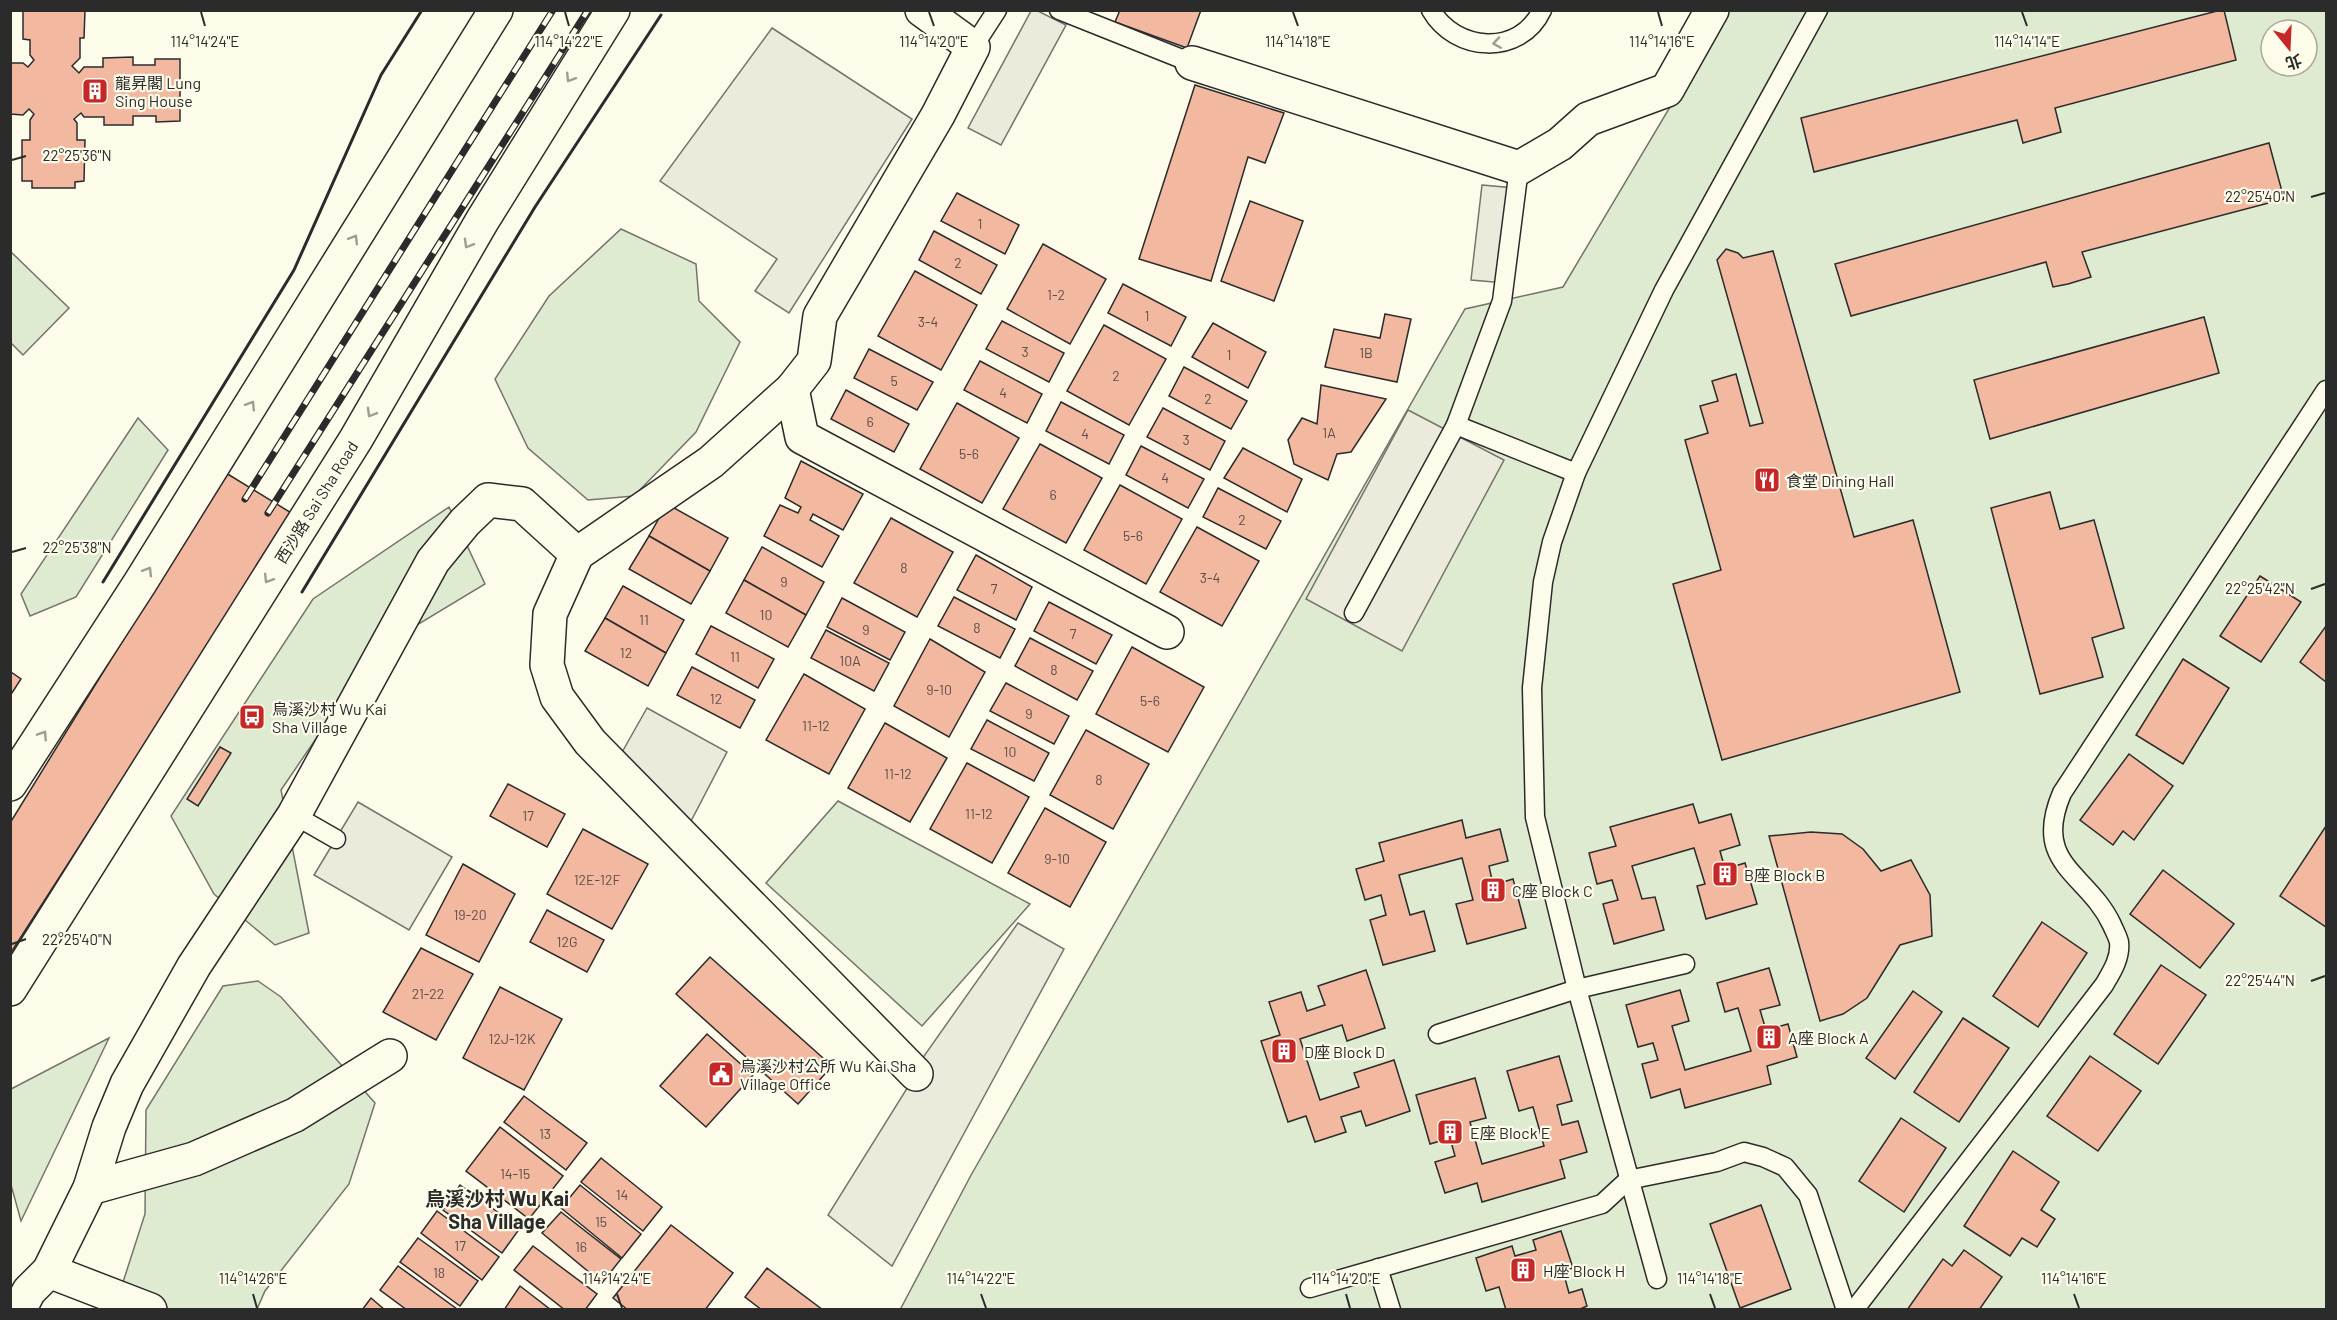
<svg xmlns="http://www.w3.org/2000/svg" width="2337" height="1320" viewBox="0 0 2337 1320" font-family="Barlow,'Noto Sans TC',sans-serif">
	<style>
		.green { fill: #deebd1; stroke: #74746e; stroke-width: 1.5; fill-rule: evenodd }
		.parking { fill: #eceadb; stroke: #74746e; stroke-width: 1.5 }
		.building { fill: #f2b8a0; stroke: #2b2b2b; stroke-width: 1.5 }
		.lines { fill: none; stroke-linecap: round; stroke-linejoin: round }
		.lane-casing { stroke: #2b2b2b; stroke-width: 21 }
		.street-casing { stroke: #2b2b2b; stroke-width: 36 }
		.secondary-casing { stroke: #2b2b2b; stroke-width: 36 }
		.lane { stroke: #fdfbea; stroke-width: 18 }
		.street { stroke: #fdfbea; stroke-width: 33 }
		.secondary { stroke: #fdfbea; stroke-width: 33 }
		.rail-casing { stroke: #2b2b2b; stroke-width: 7 }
		.rail { stroke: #fdfbea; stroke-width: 4.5; stroke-dasharray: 14; stroke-linecap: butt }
		.wall { stroke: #2b2b2b; stroke-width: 3 }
		.oneway { stroke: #9e9d94 }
		.ticks { fill: none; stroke: #2b2b2b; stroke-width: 2 }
		.labels { text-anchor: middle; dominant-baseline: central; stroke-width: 4.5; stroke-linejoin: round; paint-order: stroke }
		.number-label { font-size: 14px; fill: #5d4e48 }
		.poi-label { font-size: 16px; fill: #2b2b2b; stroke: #fdfbea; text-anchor: start }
		.street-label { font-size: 16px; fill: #2b2b2b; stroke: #fdfbea }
		.quarter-label { font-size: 20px; font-weight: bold; fill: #2b2b2b; stroke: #fdfbea }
		.ticks-label { font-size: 15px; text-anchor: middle; fill: #2b2b2b; stroke: #fdfbea; stroke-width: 4.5; stroke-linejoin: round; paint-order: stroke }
	</style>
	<rect width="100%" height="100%" fill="#fdfbea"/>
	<g class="green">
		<path d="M1727,11H2326V1309L900,1310L970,1177L1465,309L1563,287ZM2271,30H2307V66H2271Z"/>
		<path d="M621,229L696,264L699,301L740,342L696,432L634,496L588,500L528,448L495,379L549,296Z"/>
		<path d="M10,251L69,308L23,355L11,343Z"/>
		<path d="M138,418L168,450L76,597L30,616L21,594Z"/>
		<path d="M449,507L485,584L377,649L281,790L309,933L275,945L214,894L171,816L313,599Z"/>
		<path d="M838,801L1030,904L922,1026L766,883Z"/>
		<path d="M258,981L281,997L375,1103L349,1184L265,1291L257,1309L114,1310L145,1214L146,1110L223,986Z"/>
		<path d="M109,1038L21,1221L11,1185V1089Z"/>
	</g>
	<g class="parking">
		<path d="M1031,11H1038L1066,25L1001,145L968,128Z"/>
		<path d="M772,28L912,119L789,313L755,291L777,259L660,181Z"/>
		<path d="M1482,185L1515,188L1505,283L1471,280Z"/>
		<path d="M1408,410L1504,460L1402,651L1306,599Z"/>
		<path d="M647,708L727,752L690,823L621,754Z"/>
		<path d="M358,802L452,857L409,930L314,875Z"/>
		<path d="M1018,923L1064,949L892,1266L828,1215L916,1074L924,1056Z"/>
	</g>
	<g class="building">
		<path d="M23,10H85L84,38H80V58L72,66L79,73L84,67H103V58L133,57V65H155V59H180V121L156,122V116H133V125H104V117H84L81,113L74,119L77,123V140H85L84,181L75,182V188H32V181H22V140H30V120L34,114L29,109L23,115L10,114V63H23L28,67L34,60L30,55V40L23,39Z"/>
		<path d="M1120,10H1201L1187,48L1115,22Z"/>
		<path d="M2221,10H2224L2236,60L2055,108L2061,132L2023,143L2017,120L1814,172L1801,118Z"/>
		<path d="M1195,85L1284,113L1265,163L1248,157L1211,281L1139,259Z"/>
		<path d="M2269,143L2284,199L2082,252L2091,277L2068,284L2053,287L2046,262L1851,316L1835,264Z"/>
		<path d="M957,193L1019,225L1005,254L941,221Z"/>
		<path d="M1250,201L1303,221L1274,301L1221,281Z"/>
		<path d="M934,231L997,265L981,294L919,260Z"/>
		<path d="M1043,244L1106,279L1070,344L1007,309Z"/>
		<path d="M1726,249L1738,253L1743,258L1773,251L1854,537L1913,520L1960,692L1722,760L1673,584L1721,570L1685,440L1708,433L1700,406L1718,401L1712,381L1736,374L1750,426L1763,423L1717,260Z"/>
		<path d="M915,271L977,305L941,370L878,336Z"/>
		<path d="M1123,284L1186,317L1171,346L1108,313Z"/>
		<path d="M1385,314L1411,319L1397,382L1325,367L1334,329L1380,338Z"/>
		<path d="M2204,317L2219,373L1990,439L1974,380Z"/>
		<path d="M1002,321L1064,353L1049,382L986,349Z"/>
		<path d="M1213,323L1266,352L1248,388L1192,357Z"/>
		<path d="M1104,325L1166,359L1129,425L1067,391Z"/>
		<path d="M869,349L933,382L917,410L854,378Z"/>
		<path d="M980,361L1042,394L1027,423L964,390Z"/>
		<path d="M1184,367L1247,401L1231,429L1169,396Z"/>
		<path d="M1321,385L1386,399L1351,452L1337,454L1328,480L1294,464L1288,440L1302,418L1317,424Z"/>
		<path d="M846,390L909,424L894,452L831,419Z"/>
		<path d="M1061,402L1124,435L1109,464L1046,431Z"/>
		<path d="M957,403L1019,438L982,503L920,469Z"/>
		<path d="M1163,408L1225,441L1210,470L1147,437Z"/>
		<path d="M1040,444L1102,478L1066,543L1003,509Z"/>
		<path d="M1141,446L1204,479L1188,508L1126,475Z"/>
		<path d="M1243,448L1302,479L1287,512L1224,478Z"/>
		<path d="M801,461L863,494L843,530L813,514L810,520L839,536L822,567L764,536L780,505L798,513L801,507L785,498Z"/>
		<path d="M226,473L293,514L10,954V823Z"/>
		<path d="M1120,485L1182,519L1146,584L1084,550Z"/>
		<path d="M1218,488L1281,521L1266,549L1203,517Z"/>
		<path d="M2050,492L2060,529L2094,520L2124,628L2092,638L2103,677L2040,694L1991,508Z"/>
		<path d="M667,504L728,538L710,571L649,536Z"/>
		<path d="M891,518L953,552L917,617L854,583Z"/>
		<path d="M1197,527L1259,561L1222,626L1160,592Z"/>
		<path d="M649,536L710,571L691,604L629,569Z"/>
		<path d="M762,547L824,582L806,615L744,580Z"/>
		<path d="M976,555L1032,587L1016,620L957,590Z"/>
		<path d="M2260,576L2301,602L2261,662L2220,636Z"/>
		<path d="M744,580L806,615L788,647L726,613Z"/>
		<path d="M623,586L684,620L666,653L605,618Z"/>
		<path d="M954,597L1015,629L1000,658L938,626Z"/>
		<path d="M842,598L905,632L890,660L827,627Z"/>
		<path d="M1049,602L1112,635L1096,664L1034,631Z"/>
		<path d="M605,618L666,653L648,686L585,651Z"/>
		<path d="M711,626L774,659L758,688L696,654Z"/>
		<path d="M2326,626V682L2300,662Z"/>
		<path d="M826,630L889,663L874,691L811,658Z"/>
		<path d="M1030,638L1093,671L1077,700L1015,666Z"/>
		<path d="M930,639L985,672L949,737L894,706Z"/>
		<path d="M1132,647L1204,687L1168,752L1096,714Z"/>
		<path d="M2183,659L2229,688L2183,764L2136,735Z"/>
		<path d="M692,667L755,700L740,728L677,695Z"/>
		<path d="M11,672L21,679L10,696V673Z"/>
		<path d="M804,674L865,709L829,774L766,740Z"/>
		<path d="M1006,683L1069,716L1054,744L990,711Z"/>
		<path d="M987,720L1049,753L1034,781L971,749Z"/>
		<path d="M885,723L947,758L910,822L848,788Z"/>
		<path d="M1086,730L1149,764L1113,829L1050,795Z"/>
		<path d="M220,747L231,753L198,806L187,799Z"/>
		<path d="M2129,754L2173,786L2134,840L2123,831L2113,845L2080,820Z"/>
		<path d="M967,763L1029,797L992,863L930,829Z"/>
		<path d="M508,784L565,814L547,847L490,816Z"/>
		<path d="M1693,804L1699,823L1731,814L1740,845L1720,851L1725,869L1745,863L1757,904L1706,919L1697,886L1705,884L1694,848L1632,866L1642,899L1655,897L1664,930L1614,944L1603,904L1618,900L1612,880L1597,884L1589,853L1616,846L1610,827Z"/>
		<path d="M1045,808L1106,842L1070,907L1008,873Z"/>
		<path d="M1462,820L1466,838L1500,829L1508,861L1489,866L1493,885L1513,879L1526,928L1467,944L1456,904L1473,900L1462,858L1399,875L1410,915L1424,911L1435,951L1383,965L1370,920L1386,915L1381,895L1365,900L1356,869L1384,861L1379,843Z"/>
		<path d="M2326,826V927L2280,896Z"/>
		<path d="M583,829L648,864L612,929L547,894Z"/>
		<path d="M1811,832L1842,834L1863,849L1881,871L1911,860L1930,895L1932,936L1900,945L1867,998L1843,1014L1820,1021L1769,836Z"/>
		<path d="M463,864L515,894L479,962L426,935Z"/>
		<path d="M2163,870L2234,924L2200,968L2130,914Z"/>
		<path d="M547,910L604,940L587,972L530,942Z"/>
		<path d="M2042,922L2087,953L2038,1027L1993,996Z"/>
		<path d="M421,948L473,974L436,1040L383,1012Z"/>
		<path d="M710,957L832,1066L798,1104L676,994Z"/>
		<path d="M2161,965L2206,995L2158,1064L2114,1034Z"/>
		<path d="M1769,968L1780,1005L1760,1010L1766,1030L1788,1024L1797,1057L1767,1066L1771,1084L1685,1108L1680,1089L1651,1098L1642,1064L1658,1060L1653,1043L1638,1047L1626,1005L1680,990L1689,1021L1672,1026L1685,1070L1751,1051L1738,1008L1725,1012L1717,983Z"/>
		<path d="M1366,970L1385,1028L1347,1041L1342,1025L1300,1039L1320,1100L1359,1087L1354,1073L1394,1060L1410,1111L1366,1126L1361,1111L1341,1117L1346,1132L1315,1142L1306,1116L1288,1122L1261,1041L1280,1035L1269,1002L1301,992L1307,1011L1325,1005L1318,986Z"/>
		<path d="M500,987L562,1019L524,1090L463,1058Z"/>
		<path d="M1913,991L1942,1012L1895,1079L1866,1058Z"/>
		<path d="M1963,1018L2009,1048L1959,1122L1914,1092Z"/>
		<path d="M707,1034L753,1075L706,1127L660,1086Z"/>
		<path d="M1559,1056L1572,1101L1557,1105L1562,1125L1578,1121L1587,1152L1560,1160L1565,1178L1482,1202L1477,1183L1445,1193L1435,1162L1455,1156L1450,1138L1430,1144L1416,1095L1475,1078L1486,1118L1470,1122L1482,1164L1544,1146L1533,1107L1519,1111L1507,1071Z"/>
		<path d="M2090,1056L2141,1091L2098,1151L2047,1116Z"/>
		<path d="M524,1096L587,1143L566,1170L504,1122Z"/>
		<path d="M1901,1118L1946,1148L1904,1212L1859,1181Z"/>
		<path d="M500,1127L563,1176L529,1219L466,1171Z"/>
		<path d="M2013,1151L2059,1182L2041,1210L2055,1219L2037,1247L2022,1238L2010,1256L1964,1226Z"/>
		<path d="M601,1158L662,1207L643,1231L581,1182Z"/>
		<path d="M460,1185L520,1228L502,1253L443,1210Z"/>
		<path d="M580,1185L641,1234L622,1258L561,1208Z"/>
		<path d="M1761,1205L1791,1289L1740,1308L1710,1224Z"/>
		<path d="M437,1211L499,1257L482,1280L421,1233Z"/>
		<path d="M561,1212L621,1259L602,1283L542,1233Z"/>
		<path d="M671,1225L733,1273L705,1310H628L613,1298Z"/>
		<path d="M1561,1231L1573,1268L1563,1271L1569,1293L1582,1289L1587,1306L1578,1310H1506L1499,1287L1486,1291L1476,1258L1512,1246L1515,1256L1536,1250L1533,1240Z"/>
		<path d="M418,1238L478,1281L460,1306L400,1262Z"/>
		<path d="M533,1246L597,1294L585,1310H565L514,1270Z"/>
		<path d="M1964,1250L2002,1277L1979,1310H1907L1943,1259L1952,1266Z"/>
		<path d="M398,1266L457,1309L407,1310L380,1290Z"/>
		<path d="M767,1268L823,1310H762L745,1297Z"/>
		<path d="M520,1286L551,1310H504Z"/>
		<path d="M371,1298L385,1310H362Z"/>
	</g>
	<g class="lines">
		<defs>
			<g id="lane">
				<path d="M1059,10L1192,63"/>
				<path d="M1431,10C1455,52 1520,57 1542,10"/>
				<path d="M973,47L997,10"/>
				<path d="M1456,425L1576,473"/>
				<path d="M1354,613L1456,425L1502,301L1519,168"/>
				<path d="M294,815L336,839"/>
				<path d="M1438,1034L1577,989L1685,964"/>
				<path d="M1378,1268L1391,1310"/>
				<path d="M1657,1279L1577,989L1535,817L1532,688L1543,582L1552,542L1576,473L1664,290L1818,10"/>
				<path d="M1310,1288L1602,1204L1628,1180L1717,1162L1744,1152L1763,1157L1785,1167L1808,1195L1846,1310"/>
				<path d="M1854,1310L2104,985C2111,973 2121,958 2119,942C2118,937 2114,930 2112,925C2088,873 2031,865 2062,793L2326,390"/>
			</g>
			<g id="street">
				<path d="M1192,63L1519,168L1560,144L1588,119L1667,90L1712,10"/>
				<path d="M792,389L802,437L1167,632"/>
				<path d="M916,1074L590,742L557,697L547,665L550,614L577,554L711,462L792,389L814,361L820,316L938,115L973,47L922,10"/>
				<path d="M90,1188L194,1159L295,1115L390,1056"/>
				<path d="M49,1271L150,1310"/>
				<path d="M19,1310L29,1291L49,1271L90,1188L109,1127L127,1084L194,966L294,815L433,561L465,522L488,500L522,504L577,554"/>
			</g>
			<g id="secondary">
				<path d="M10,784L140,583L496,10"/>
				<path d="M10,989L356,439L482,221L613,10"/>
			</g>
		</defs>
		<use href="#lane" class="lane-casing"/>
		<use href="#street" class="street-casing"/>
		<use href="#secondary" class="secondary-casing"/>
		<use href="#lane" class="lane"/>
		<use href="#street" class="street"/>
		<use href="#secondary" class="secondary"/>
		<defs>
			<g id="rail">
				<path d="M245,499L553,10"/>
				<path d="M268,513L588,10"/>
			</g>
		</defs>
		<use href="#rail" class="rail-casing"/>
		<use href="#rail" class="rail"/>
		<g class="wall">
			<path d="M103,582L294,270L381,75L422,10"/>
			<path d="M302,592L535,207L661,15"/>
		</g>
	</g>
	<defs><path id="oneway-chevron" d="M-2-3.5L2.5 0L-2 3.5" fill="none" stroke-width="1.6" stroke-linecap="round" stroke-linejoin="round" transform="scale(1.5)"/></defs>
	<g class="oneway">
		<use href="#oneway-chevron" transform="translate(1497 43) rotate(171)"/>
		<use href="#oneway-chevron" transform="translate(570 78) rotate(122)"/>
		<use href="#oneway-chevron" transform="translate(354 239) rotate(-58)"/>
		<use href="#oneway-chevron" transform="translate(468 244) rotate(120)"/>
		<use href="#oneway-chevron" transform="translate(251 405) rotate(-58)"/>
		<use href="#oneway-chevron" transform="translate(371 413) rotate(120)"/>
		<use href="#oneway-chevron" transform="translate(148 571) rotate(-58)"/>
		<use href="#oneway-chevron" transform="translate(268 579) rotate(122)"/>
		<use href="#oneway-chevron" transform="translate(43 735) rotate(-57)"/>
	</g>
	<path class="ticks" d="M201,12L205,26M565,12L569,26M929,12L934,26M1293,12L1298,26M1658,12L1662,26M2022,12L2027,26M12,160L26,156M2311,197L2325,193M12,552L26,548M2311,589L2325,584M12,944L26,939M2311,981L2325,976M253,1294L257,1308M617,1294L622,1308M981,1294L986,1308M1346,1294L1350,1308M1710,1294L1715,1308M2074,1294L2079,1308"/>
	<defs>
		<symbol id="building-square" viewBox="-11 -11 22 22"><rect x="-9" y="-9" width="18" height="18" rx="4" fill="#c62828" stroke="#fdfbea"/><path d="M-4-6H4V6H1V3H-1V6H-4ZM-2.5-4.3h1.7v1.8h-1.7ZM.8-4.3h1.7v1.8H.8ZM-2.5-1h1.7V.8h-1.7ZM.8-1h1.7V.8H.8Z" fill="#fff"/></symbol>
		<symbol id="restaurant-square" viewBox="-11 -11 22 22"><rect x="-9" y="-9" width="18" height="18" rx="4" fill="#c62828" stroke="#fdfbea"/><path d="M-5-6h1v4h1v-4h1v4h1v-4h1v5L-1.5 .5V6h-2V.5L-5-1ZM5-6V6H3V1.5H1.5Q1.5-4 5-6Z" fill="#fff"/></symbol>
		<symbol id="bus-square" viewBox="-11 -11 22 22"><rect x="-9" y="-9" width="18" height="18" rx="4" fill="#c62828" stroke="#fdfbea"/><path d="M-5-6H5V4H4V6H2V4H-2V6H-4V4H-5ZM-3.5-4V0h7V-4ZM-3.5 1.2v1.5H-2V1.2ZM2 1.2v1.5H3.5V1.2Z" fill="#fff"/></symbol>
		<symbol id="civic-square" viewBox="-11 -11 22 22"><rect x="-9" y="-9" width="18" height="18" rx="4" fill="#c62828" stroke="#fdfbea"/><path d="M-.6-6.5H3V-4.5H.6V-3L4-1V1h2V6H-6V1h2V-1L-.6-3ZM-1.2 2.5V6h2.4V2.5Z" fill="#fff"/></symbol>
	</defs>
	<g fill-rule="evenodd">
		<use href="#building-square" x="80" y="76" width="30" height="30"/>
		<use href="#restaurant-square" x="1752" y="465" width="30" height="30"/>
		<use href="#bus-square" x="237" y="702" width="30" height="30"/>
		<use href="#building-square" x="1710" y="859" width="30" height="30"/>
		<use href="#building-square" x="1478" y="875" width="30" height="30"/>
		<use href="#building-square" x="1754" y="1022" width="30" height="30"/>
		<use href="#building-square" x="1269" y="1036" width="30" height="30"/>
		<use href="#civic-square" x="706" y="1059" width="30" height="30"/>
		<use href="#building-square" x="1435" y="1117" width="30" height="30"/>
		<use href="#building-square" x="1508" y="1255" width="30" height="30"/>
	</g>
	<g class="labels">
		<g class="number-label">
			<text x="980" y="223">1</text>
			<text x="958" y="262">2</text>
			<text x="1056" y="294">1-2</text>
			<text x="1147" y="315">1</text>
			<text x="928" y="321">3-4</text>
			<text x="1025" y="351">3</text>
			<text x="1366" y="352">1B</text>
			<text x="1229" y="354">1</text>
			<text x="1116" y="375">2</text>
			<text x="894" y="380">5</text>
			<text x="1003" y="392">4</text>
			<text x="1208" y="398">2</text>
			<text x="870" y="421">6</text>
			<text x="1329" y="432">1A</text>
			<text x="1085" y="433">4</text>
			<text x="1186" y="439">3</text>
			<text x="969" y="453">5-6</text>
			<text x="1165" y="477">4</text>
			<text x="1053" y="494">6</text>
			<text x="1242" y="519">2</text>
			<text x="1133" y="535">5-6</text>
			<text x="904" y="567">8</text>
			<text x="1210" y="577">3-4</text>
			<text x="784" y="581">9</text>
			<text x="994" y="588">7</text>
			<text x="766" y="614">10</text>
			<text x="644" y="619">11</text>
			<text x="977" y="627">8</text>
			<text x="866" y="629">9</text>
			<text x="1073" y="633">7</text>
			<text x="626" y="652">12</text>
			<text x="735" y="656">11</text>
			<text x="850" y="660">10A</text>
			<text x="1054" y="669">8</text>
			<text x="939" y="689">9-10</text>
			<text x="716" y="698">12</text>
			<text x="1150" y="700">5-6</text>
			<text x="1029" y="713">9</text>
			<text x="816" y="725">11-12</text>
			<text x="1010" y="751">10</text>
			<text x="898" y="773">11-12</text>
			<text x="1099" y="779">8</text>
			<text x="979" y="813">11-12</text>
			<text x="528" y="815">17</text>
			<text x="1057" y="858">9-10</text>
			<text x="597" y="879">12E-12F</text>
			<text x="470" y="914">19-20</text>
			<text x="567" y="941">12G</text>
			<text x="428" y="993">21-22</text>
			<text x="512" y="1038">12J-12K</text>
			<text x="545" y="1133">13</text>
			<text x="515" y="1173">14-15</text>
			<text x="622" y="1194">14</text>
			<text x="601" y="1221">15</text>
			<text x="460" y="1245">17</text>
			<text x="581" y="1246">16</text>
			<text x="439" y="1272">18</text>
		</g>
		<g class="poi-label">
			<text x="115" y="82">龍昇閣 Lung<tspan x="115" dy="18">Sing House</tspan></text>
			<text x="1786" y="480">食堂 Dining Hall</text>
			<text x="272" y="708">烏溪沙村 Wu Kai<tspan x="272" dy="18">Sha Village</tspan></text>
			<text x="1744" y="874">B座 Block B</text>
			<text x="1512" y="890">C座 Block C</text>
			<text x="1788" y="1037">A座 Block A</text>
			<text x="1304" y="1051">D座 Block D</text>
			<text x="740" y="1065">烏溪沙村公所 Wu Kai Sha<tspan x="740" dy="18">Village Office</tspan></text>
			<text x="1470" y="1132">E座 Block E</text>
			<text x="1543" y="1270">H座 Block H</text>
		</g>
		<g class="street-label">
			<text transform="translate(316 502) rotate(-58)">西沙路 Sai Sha Road</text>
		</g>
		<g class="quarter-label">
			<text x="497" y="1198">烏溪沙村 Wu Kai<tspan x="497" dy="23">Sha Village</tspan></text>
		</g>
	</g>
	<g class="ticks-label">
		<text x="205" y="47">114°14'24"E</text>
		<text x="569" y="47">114°14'22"E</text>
		<text x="934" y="47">114°14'20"E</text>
		<text x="1298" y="47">114°14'18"E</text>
		<text x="1662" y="47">114°14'16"E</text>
		<text x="2027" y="47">114°14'14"E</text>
		<text x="77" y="161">22°25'36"N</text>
		<text x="2260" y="202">22°25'40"N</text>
		<text x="77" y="553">22°25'38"N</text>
		<text x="2260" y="594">22°25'42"N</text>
		<text x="77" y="945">22°25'40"N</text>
		<text x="2260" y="986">22°25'44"N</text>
		<text x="253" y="1284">114°14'26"E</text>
		<text x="617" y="1284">114°14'24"E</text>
		<text x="981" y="1284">114°14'22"E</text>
		<text x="1346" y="1284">114°14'20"E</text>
		<text x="1710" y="1284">114°14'18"E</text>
		<text x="2074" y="1284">114°14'16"E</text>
	</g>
	<rect width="2337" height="1320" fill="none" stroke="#2b2b2b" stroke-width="24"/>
	<g transform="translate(2289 48) rotate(162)"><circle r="28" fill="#fdfbea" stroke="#a9a89e" stroke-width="1.5"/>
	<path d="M0-4.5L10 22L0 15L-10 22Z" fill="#c62828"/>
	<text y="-9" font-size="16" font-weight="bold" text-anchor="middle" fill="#2b2b2b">北</text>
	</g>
</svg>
